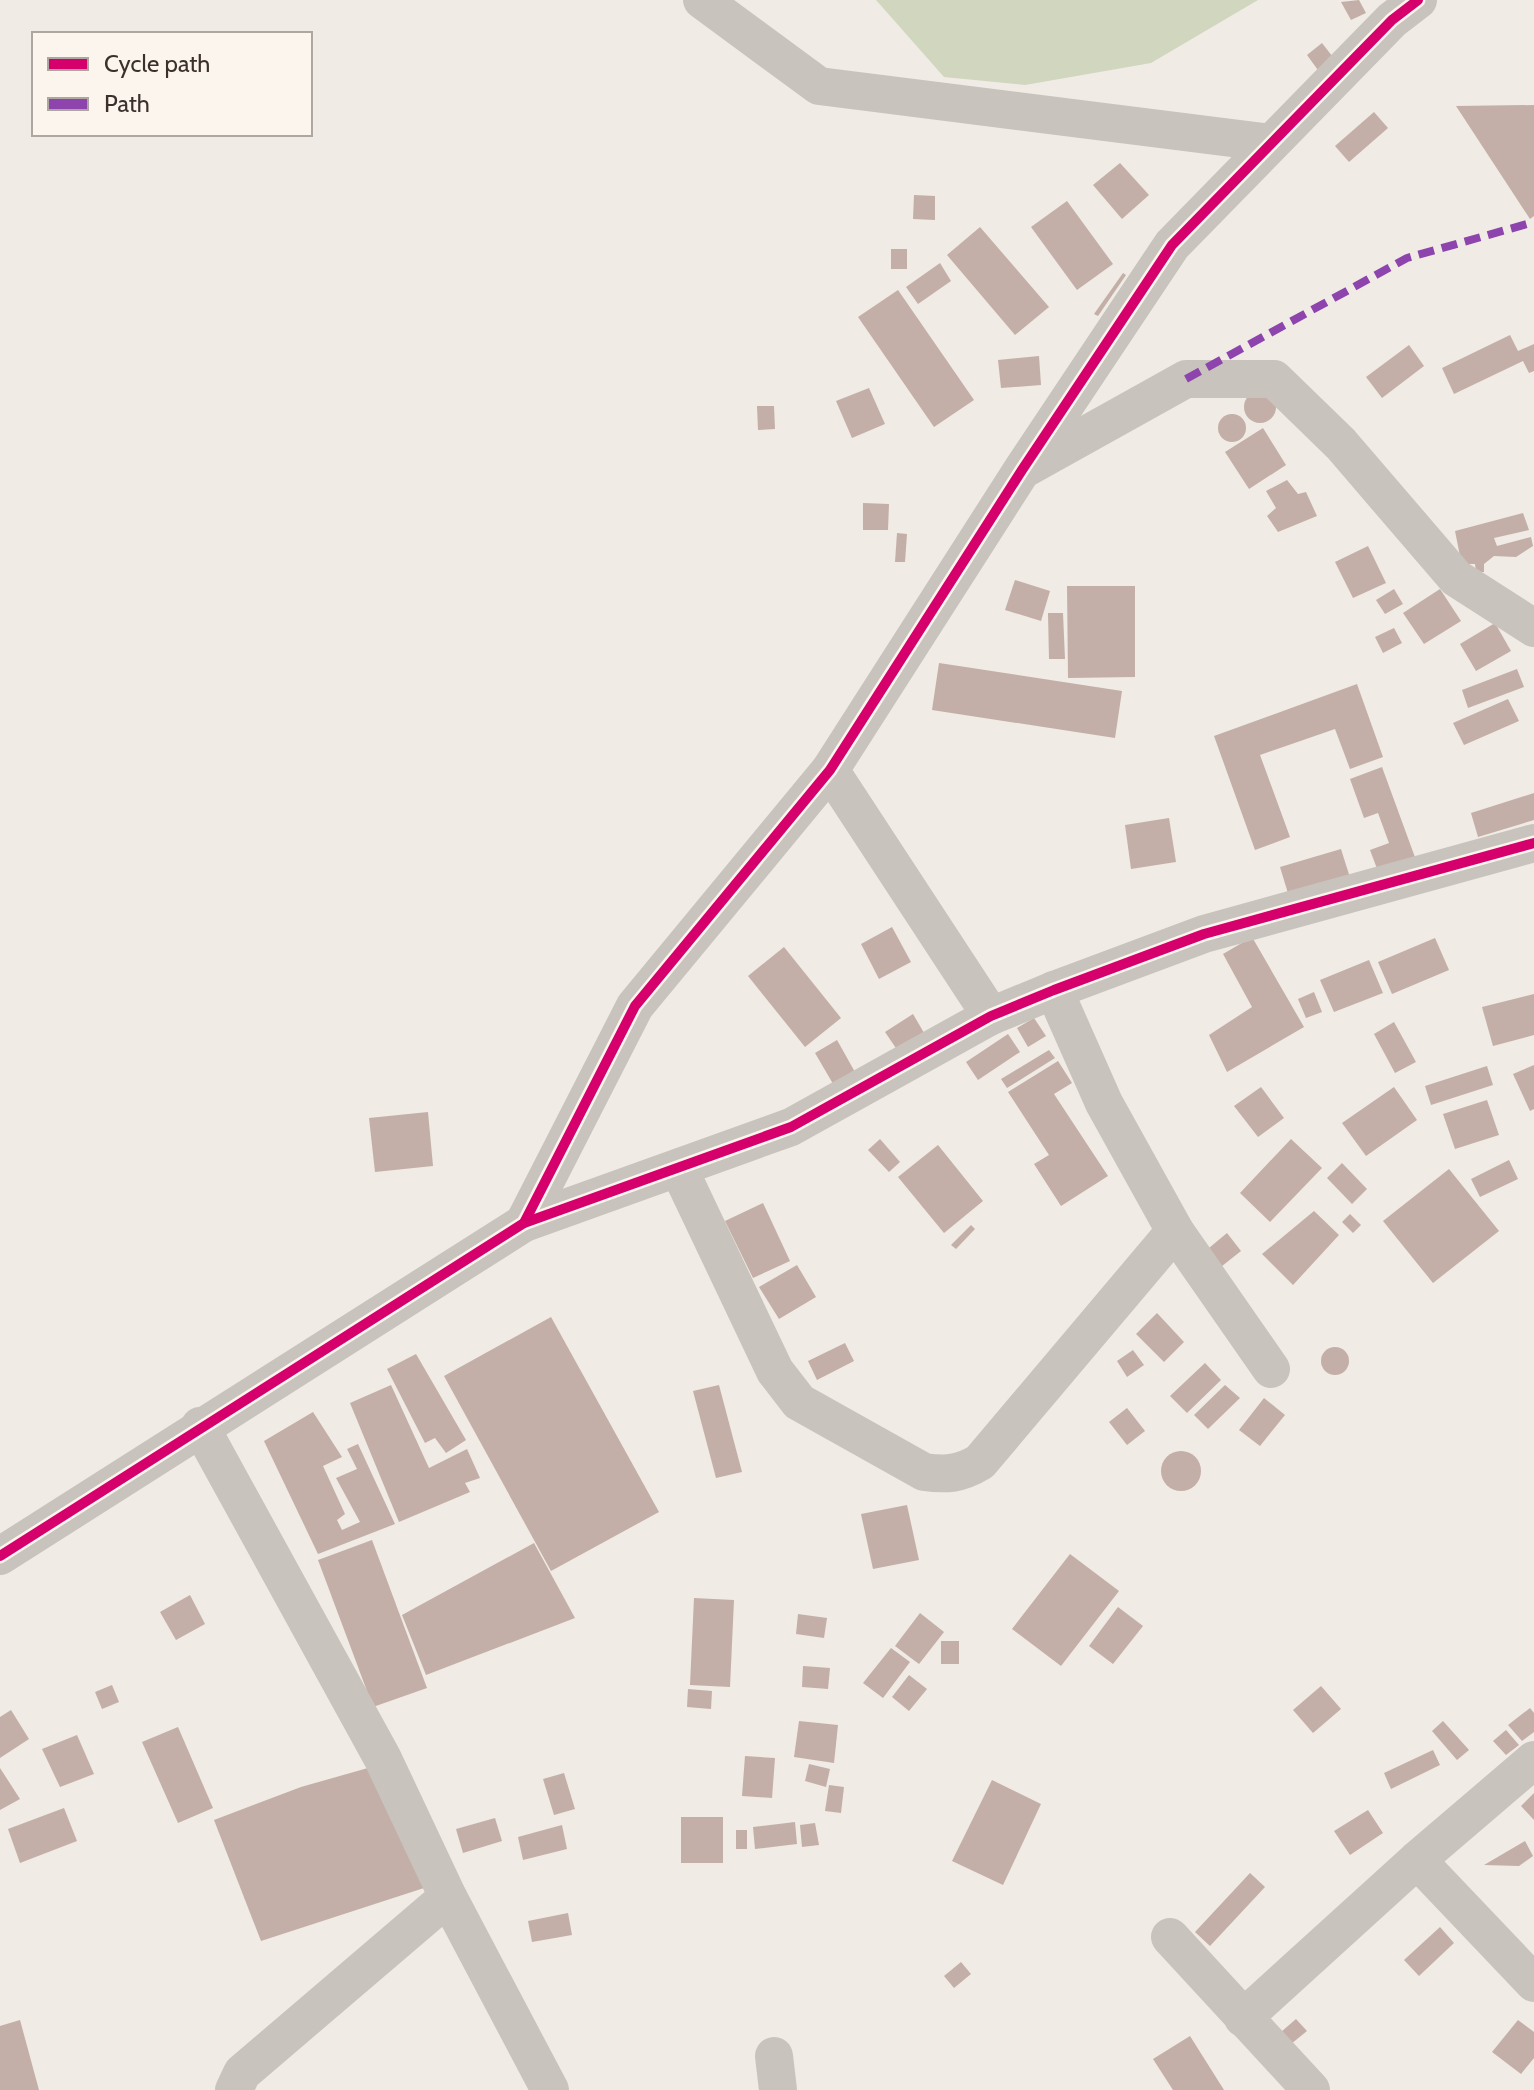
<svg xmlns="http://www.w3.org/2000/svg" width="1534" height="2090" viewBox="0 0 1534 2090" font-family="Cabin,sans-serif">
	<style>
		.green { fill: #d1d6bf }
		.building { fill: #c3afa7 }
		.lines { fill: none; stroke-linecap: round; stroke-linejoin: round }
		.street { stroke: #c9c3be; stroke-width: 38 }
		.quiet { stroke: #8e44ad; stroke-width: 8; stroke-dasharray: 16 8; stroke-linecap: butt }
		.cycleway-casing { stroke: #fbf5ee; stroke-width: 15 }
		.cycleway { stroke: #d6006c; stroke-width: 10 }
	</style>
	<rect width="100%" height="100%" fill="#f0ebe5"/>
	<path class="green" d="M876,0H1258L1151,63L1025,85L944,77Z"/>
	<g class="building">
		<path d="M1359,0L1366,13L1351,20L1341,2Z"/>
		<path d="M1322,43L1339,65L1323,77L1307,55Z"/>
		<path d="M1534,105V216L1530,219L1456,106Z"/>
		<path d="M1374,112L1388,128L1349,162L1335,146Z"/>
		<path d="M1120,163L1149,195L1122,219L1093,185Z"/>
		<path d="M914,195L935,196V220L913,219Z"/>
		<path d="M1067,201L1113,264L1077,290L1031,227Z"/>
		<path d="M980,227L1049,307L1015,335L947,255Z"/>
		<rect x="891" y="249" width="16" height="20"/>
		<path d="M940,263L951,281L918,304L906,287Z"/>
		<path d="M1123,273L1126,275L1098,316L1094,314Z"/>
		<path d="M898,290L974,400L934,427L858,317Z"/>
		<path d="M1510,335L1518,351L1534,344V371L1529,373L1523,361L1454,394L1442,368Z"/>
		<path d="M1409,345L1424,366L1382,398L1366,377Z"/>
		<path d="M1039,356L1041,385L1001,388L998,360Z"/>
		<path d="M869,388L885,424L852,438L836,401Z"/>
		<circle cx="1260" cy="407" r="16"/>
		<path d="M757,406H774L775,429L758,430Z"/>
		<circle cx="1232" cy="428" r="14"/>
		<path d="M1263,428L1286,465L1249,489L1225,452Z"/>
		<path d="M1287,480L1298,494L1306,492L1317,516L1278,532L1267,516L1276,508L1266,491Z"/>
		<path d="M863,503L889,504L888,530H863Z"/>
		<path d="M1523,513L1529,530L1494,538L1497,546L1531,537L1533,546L1516,557L1494,556L1484,564V572H1476L1475,564H1469V576H1464L1455,531Z"/>
		<path d="M897,533L907,534L905,562H895Z"/>
		<path d="M1368,546L1386,583L1353,598L1335,562Z"/>
		<path d="M1015,580L1050,591L1041,621L1005,610Z"/>
		<path d="M1067,586H1135V677L1068,678Z"/>
		<path d="M1394,589L1403,604L1385,614L1376,600Z"/>
		<path d="M1440,589L1461,621L1424,644L1403,613Z"/>
		<path d="M1048,613H1063L1065,659H1049Z"/>
		<path d="M1495,623L1511,651L1476,671L1460,644Z"/>
		<path d="M1394,628L1402,643L1383,653L1375,637Z"/>
		<path d="M939,663L1122,691L1115,738L932,710Z"/>
		<path d="M1517,669L1524,687L1468,708L1462,690Z"/>
		<path d="M1357,684L1383,757L1350,769L1335,729L1260,755L1290,837L1255,850L1214,736Z"/>
		<path d="M1508,699L1519,721L1464,745L1453,723Z"/>
		<path d="M1382,767L1416,860L1379,874L1370,850L1389,843L1378,813L1364,818L1350,779Z"/>
		<path d="M1534,793V820L1478,837L1471,813Z"/>
		<path d="M1169,818L1176,862L1131,869L1125,825Z"/>
		<path d="M1341,849L1352,884L1291,903L1280,867Z"/>
		<path d="M892,927L911,962L879,979L861,944Z"/>
		<path d="M1252,937L1304,1027L1227,1072L1209,1035L1252,1007L1223,954Z"/>
		<path d="M1435,938L1449,970L1392,994L1378,962Z"/>
		<path d="M784,947L841,1018L805,1047L748,976Z"/>
		<path d="M1369,960L1383,993L1334,1012L1320,980Z"/>
		<path d="M1314,992L1322,1012L1306,1018L1298,999Z"/>
		<path d="M1534,994V1035L1493,1046L1482,1007Z"/>
		<path d="M913,1014L927,1038L900,1054L885,1032Z"/>
		<path d="M1034,1018L1046,1036L1028,1047L1017,1028Z"/>
		<path d="M1394,1022L1416,1062L1395,1073L1374,1034Z"/>
		<path d="M1008,1034L1020,1052L978,1080L966,1062Z"/>
		<path d="M837,1040L860,1081L839,1094L815,1053Z"/>
		<path d="M1049,1050L1055,1058L1007,1088L1001,1079Z"/>
		<path d="M1058,1061L1072,1083L1054,1094L1108,1176L1061,1206L1034,1164L1049,1155L1008,1092Z"/>
		<path d="M1534,1065V1109L1530,1111L1513,1074Z"/>
		<path d="M1487,1066L1493,1085L1431,1105L1425,1086Z"/>
		<path d="M1261,1087L1284,1118L1258,1137L1234,1106Z"/>
		<path d="M1394,1087L1417,1120L1366,1156L1342,1123Z"/>
		<path d="M1487,1100L1499,1135L1455,1149L1443,1114Z"/>
		<path d="M428,1112L433,1166L375,1172L369,1118Z"/>
		<path d="M880,1139L900,1162L889,1172L868,1150Z"/>
		<path d="M1291,1139L1322,1168L1270,1222L1240,1193Z"/>
		<path d="M938,1145L983,1201L944,1233L898,1177Z"/>
		<path d="M1509,1160L1518,1179L1480,1197L1471,1179Z"/>
		<path d="M1342,1163L1367,1189L1352,1204L1327,1178Z"/>
		<path d="M1449,1169L1499,1231L1433,1283L1383,1221Z"/>
		<path d="M763,1203L790,1261L753,1278L725,1221Z"/>
		<path d="M1314,1211L1339,1235L1293,1285L1262,1254Z"/>
		<path d="M1350,1214L1361,1225L1353,1233L1342,1222Z"/>
		<path d="M971,1225L975,1229L956,1249L951,1245Z"/>
		<path d="M1227,1233L1241,1251L1217,1270L1203,1253Z"/>
		<path d="M797,1265L816,1297L779,1319L759,1287Z"/>
		<path d="M1157,1313L1184,1342L1164,1362L1136,1334Z"/>
		<path d="M551,1317L659,1512L551,1571L444,1376Z"/>
		<path d="M845,1343L854,1361L817,1380L808,1361Z"/>
		<circle cx="1335" cy="1361" r="14"/>
		<path d="M1133,1350L1144,1365L1127,1377L1117,1361Z"/>
		<path d="M416,1354L466,1440L446,1453L435,1438L425,1443L387,1369Z"/>
		<path d="M1205,1363L1221,1380L1187,1413L1170,1396Z"/>
		<path d="M391,1385L429,1468L467,1449L480,1478L465,1483L470,1492L399,1522L350,1403Z"/>
		<path d="M719,1385L742,1472L716,1478L693,1391Z"/>
		<path d="M1225,1385L1240,1398L1208,1429L1194,1415Z"/>
		<path d="M1264,1398L1285,1415L1260,1446L1239,1430Z"/>
		<path d="M1127,1408L1145,1431L1127,1445L1109,1422Z"/>
		<path d="M313,1412L342,1457L323,1466L345,1514L337,1520L342,1530L360,1522L336,1478L357,1469L347,1449L358,1444L395,1524L318,1554L264,1441Z"/>
		<circle cx="1181" cy="1471" r="20"/>
		<path d="M907,1505L919,1560L873,1569L861,1514Z"/>
		<path d="M372,1540L427,1688L373,1707L318,1560Z"/>
		<path d="M534,1543L575,1618L426,1675L402,1615Z"/>
		<path d="M1070,1554L1119,1591L1061,1666L1012,1629Z"/>
		<path d="M190,1595L205,1624L176,1640L160,1612Z"/>
		<path d="M694,1598L734,1600L730,1687L690,1685Z"/>
		<path d="M1118,1607L1143,1626L1113,1664L1089,1646Z"/>
		<path d="M920,1613L944,1632L919,1664L895,1646Z"/>
		<path d="M798,1614L827,1618L824,1638L796,1634Z"/>
		<rect x="941" y="1641" width="18" height="23"/>
		<path d="M891,1648L910,1662L883,1698L863,1683Z"/>
		<path d="M803,1666L830,1668L828,1689L802,1687Z"/>
		<path d="M909,1675L927,1689L909,1711L892,1697Z"/>
		<path d="M112,1685L119,1702L102,1709L95,1692Z"/>
		<path d="M1321,1686L1341,1709L1313,1733L1293,1710Z"/>
		<path d="M688,1689L712,1691L711,1709L687,1707Z"/>
		<path d="M1530,1708L1534,1713V1732L1522,1741L1508,1725Z"/>
		<path d="M11,1710L29,1739L0,1758V1717Z"/>
		<path d="M799,1721L838,1725L834,1763L794,1757Z"/>
		<path d="M1443,1721L1469,1750L1457,1760L1432,1731Z"/>
		<path d="M178,1727L213,1808L178,1823L142,1742Z"/>
		<path d="M1506,1730L1519,1745L1506,1755L1493,1741Z"/>
		<path d="M77,1735L94,1774L60,1787L42,1749Z"/>
		<path d="M1433,1750L1440,1765L1391,1789L1384,1773Z"/>
		<path d="M745,1756L775,1758L772,1798L742,1796Z"/>
		<path d="M809,1764L830,1769L826,1787L805,1781Z"/>
		<path d="M375,1766L424,1888L261,1941L214,1820L301,1787Z"/>
		<path d="M0,1768L20,1799L0,1810Z"/>
		<path d="M564,1773L575,1809L554,1815L543,1779Z"/>
		<path d="M992,1780L1041,1804L1003,1885L952,1861Z"/>
		<path d="M829,1785L844,1787L841,1813L825,1811Z"/>
		<path d="M1534,1793V1820L1521,1806Z"/>
		<path d="M64,1808L77,1841L20,1863L8,1829Z"/>
		<path d="M1368,1810L1383,1833L1350,1855L1334,1831Z"/>
		<rect x="681" y="1817" width="42" height="46"/>
		<path d="M495,1818L502,1841L463,1853L456,1829Z"/>
		<path d="M795,1822L797,1844L755,1849L753,1827Z"/>
		<path d="M815,1823L819,1845L802,1847L800,1825Z"/>
		<path d="M562,1825L567,1849L523,1860L518,1837Z"/>
		<rect x="736" y="1830" width="11" height="19"/>
		<path d="M1525,1841L1533,1856L1519,1866L1484,1865Z"/>
		<path d="M1250,1873L1265,1887L1210,1946L1195,1932Z"/>
		<path d="M568,1913L572,1935L532,1942L528,1921Z"/>
		<path d="M1440,1927L1454,1943L1419,1976L1404,1960Z"/>
		<path d="M961,1962L971,1974L954,1988L944,1976Z"/>
		<path d="M1296,2019L1307,2031L1291,2044L1281,2032Z"/>
		<path d="M20,2020L39,2090H0V2026Z"/>
		<path d="M1518,2020L1534,2032V2058L1521,2074L1492,2052Z"/>
		<path d="M1190,2036L1224,2090H1173L1153,2059Z"/>
	</g>
	<g class="lines">
		<g class="street">
			<path d="M702,0L819,86L1271,143"/>
			<path d="M1028,467L1186,379H1274L1341,444L1456,578L1534,628"/>
			<path d="M830,770L991,1016"/>
			<path d="M1054,990L1104,1103L1175,1231L1271,1369"/>
			<path d="M679,1169L775,1371L799,1402L924,1472C947,1475 960,1474 980,1462L1175,1231"/>
			<path d="M524,1223L635,1006L830,770L1022,470L1172,245L1392,20L1418,0"/>
			<path d="M200,1426L383,1759L448,1897L550,2090"/>
			<path d="M0,1556L524,1223L791,1127L991,1016L1054,990L1204,934L1534,843"/>
			<path d="M1417,1860L1534,1983"/>
			<path d="M1170,1937L1311,2090"/>
			<path d="M1243,2018L1417,1860L1534,1760"/>
			<path d="M774,2056L778,2090"/>
			<path d="M234,2090L242,2073L448,1897"/>
		</g>
		<path class="quiet" d="M1186,379L1407,258L1534,222"/>
		<defs>
			<g id="cycleway">
				<path d="M524,1223L635,1006L830,770L1022,470L1172,245L1392,20L1418,0"/>
				<path d="M0,1556L524,1223L791,1127L991,1016L1054,990L1204,934L1534,843"/>
			</g>
		</defs>
		<use href="#cycleway" class="cycleway-casing"/>
		<use href="#cycleway" class="cycleway"/>
	</g>
	<rect x="32" y="32" width="280" height="104" fill="#fbf5ee" stroke="#aea6a0" stroke-width="2"/>
	<rect x="48" y="58" width="40" height="12" fill="#d6006c" stroke="#aea6a0" stroke-width="2"/>
	<text x="104" y="72" font-size="24" fill="#3b302b">Cycle path</text>
	<rect x="48" y="98" width="40" height="12" fill="#8e44ad" stroke="#aea6a0" stroke-width="2"/>
	<text x="104" y="112" font-size="24" fill="#3b302b">Path</text>
</svg>
